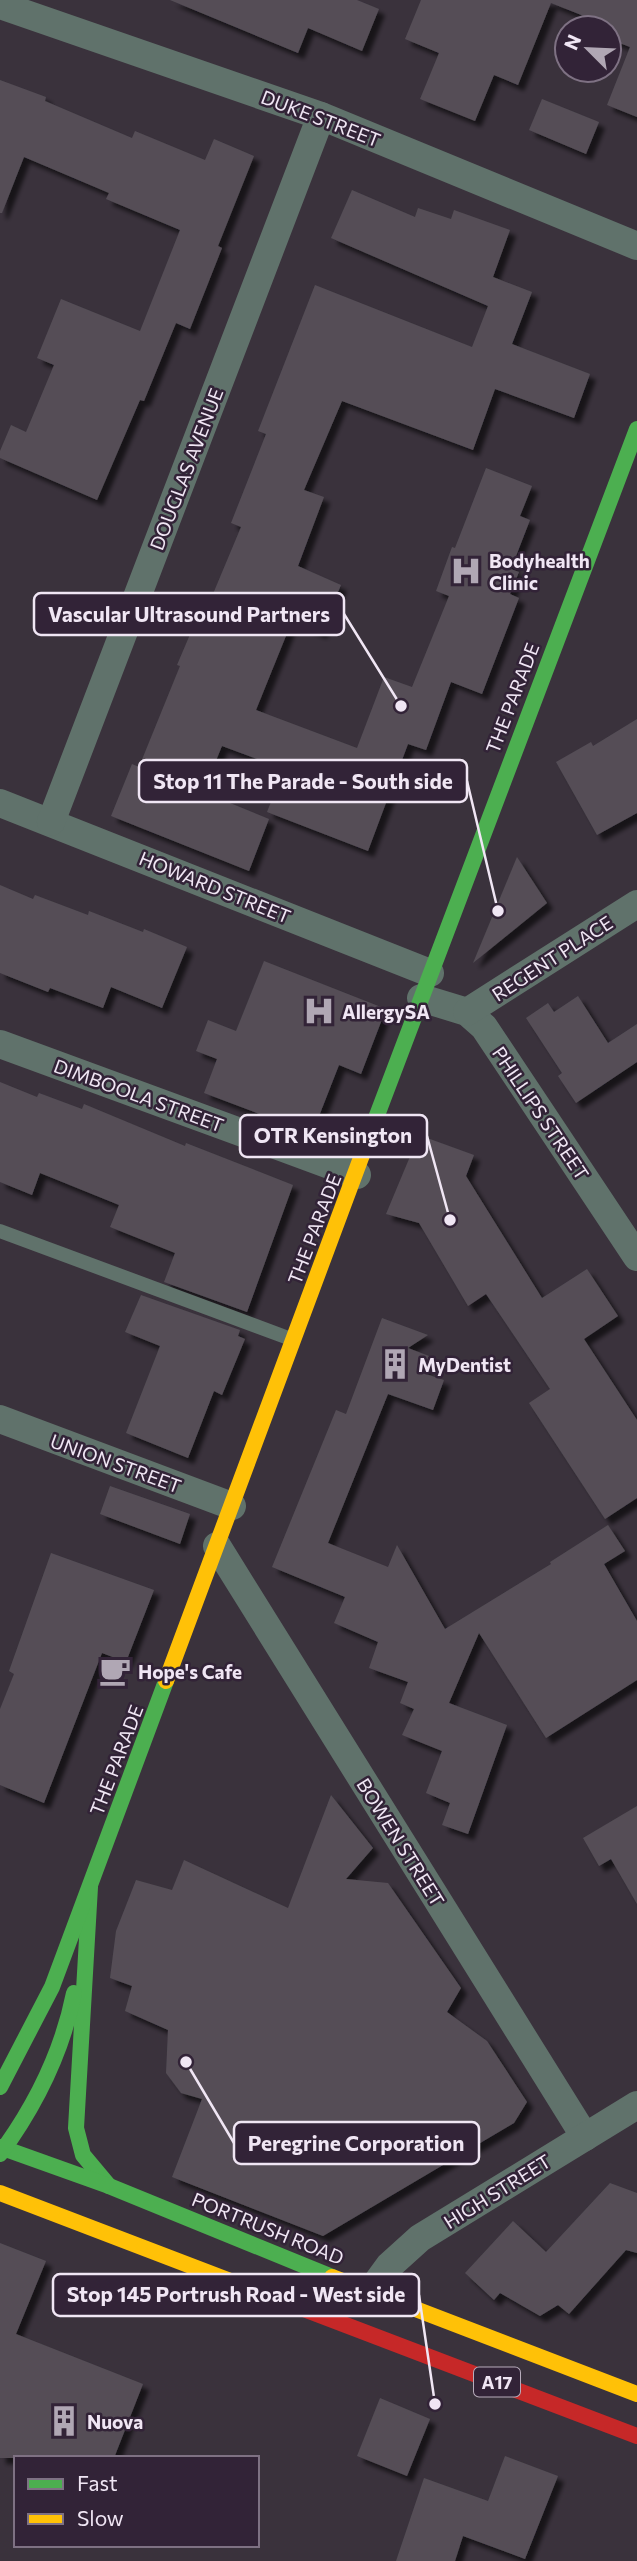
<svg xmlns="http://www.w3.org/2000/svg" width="637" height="2561" viewBox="0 0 637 2561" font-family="Commissioner,sans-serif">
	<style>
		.building { fill: #544e56; filter: url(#shadow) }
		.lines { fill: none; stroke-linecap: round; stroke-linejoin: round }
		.lane { stroke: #60726b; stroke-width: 14 }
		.street { stroke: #60726b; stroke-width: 28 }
		.fast { stroke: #4caf50; stroke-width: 16 }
		.slow { stroke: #ffc107; stroke-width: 16 }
		.jam { stroke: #c62828; stroke-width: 16 }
		.labels { text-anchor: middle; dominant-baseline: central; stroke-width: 5; stroke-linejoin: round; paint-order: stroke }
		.shield { fill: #322337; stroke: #b7acbb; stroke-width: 2 }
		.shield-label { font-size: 18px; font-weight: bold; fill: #f0e6f4 }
		.street-label { font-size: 19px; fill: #f0e6f4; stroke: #322337 }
		.poi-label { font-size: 19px; font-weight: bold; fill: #f0e6f4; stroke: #322337; text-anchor: start }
		.leader { fill: none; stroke: #f0e6f4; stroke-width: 2.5 }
		.callout-dot { fill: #f0e6f4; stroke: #322337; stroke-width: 2.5 }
		.callout { fill: #322337; stroke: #f0e6f4; stroke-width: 2.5 }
		.callout-label { font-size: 21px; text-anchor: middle; font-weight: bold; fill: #f0e6f4 }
	</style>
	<defs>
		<filter id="shadow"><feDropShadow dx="6" dy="6" stdDeviation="2" flood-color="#0009"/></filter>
	</defs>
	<rect width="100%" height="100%" fill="#3a323c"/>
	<g class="building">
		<path d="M170,0H357L379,9L362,51L308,28L298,53Z"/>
		<path d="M421,0H637V117L607,105L630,47L609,39V26L551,3L518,85L494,75L475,121L420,99L439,53L405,39Z"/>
		<path d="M0,80L46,97L45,101L132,138L135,131L205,160L214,139L254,156L218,246L222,248L190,329L176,323L144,401L140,400L97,500L0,458V451L11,425L26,432L54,365L37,358L61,299L140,331L180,230L106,199L109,193L24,157L2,213H0Z"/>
		<path d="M542,99L599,122L586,154L529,130Z"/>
		<path d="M352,190L415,217L418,208L451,219L454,210L510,230L493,277L532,292L512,344L590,374L574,418L495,389L473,450L342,401L304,490L324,497L298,566L341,585L321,633L292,621L256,710L357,748L384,677L412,687L449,596L436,591L452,547L455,548L486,468L532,486L520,516L530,520L511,569L519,572L510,594L519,598L482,694L451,682L426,750L408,744L368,851L267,812L284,769L222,746L203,792L269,819L249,871L111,816L132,764L139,767L180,666L177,665L200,611L205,613L241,527L231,523L266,434L258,431L315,285L472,347L488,306L331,238Z"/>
		<path d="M637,719V813L597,835L556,762L591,742L593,746Z"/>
		<path d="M517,857L547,903L473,963Z"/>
		<path d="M0,885L33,899L35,895L88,915L89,911L143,932L144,929L187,947L162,1008L111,987L103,1008L50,988L48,992L0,973Z"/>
		<path d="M264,961L386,1009L361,1074L339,1065L312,1134L204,1093L217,1059L196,1051L208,1020L236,1031Z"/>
		<path d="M578,996L608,1043L637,1024V1062L576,1103L558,1076L562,1073L526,1018L548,1003L554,1012Z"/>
		<path d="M0,1082L37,1097L39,1093L82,1109L84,1104L185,1146L186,1143L293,1185L247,1312L164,1282L175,1253L110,1227L119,1205L40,1173L32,1195L0,1182Z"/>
		<path d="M419,1135L474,1155L466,1176L542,1298L587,1269L618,1316L584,1339L637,1420V1498L605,1519L529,1403L550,1389L486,1294L468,1306L419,1223L386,1214Z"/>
		<path d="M141,1295L240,1330L238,1336L245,1339L222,1395L214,1391L188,1458L126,1433L160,1346L125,1332Z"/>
		<path d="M382,1318L428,1335L408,1348L429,1356L423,1373L444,1380L433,1410L388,1394L328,1543L388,1567L397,1545L445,1629L551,1564L550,1562L608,1525L625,1551L604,1564L637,1621V1680L546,1738L479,1633L449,1703L507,1725L468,1834L442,1825L450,1803L426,1793L442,1751L402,1735L414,1709L400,1703L408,1682L369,1668L378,1642L334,1623L345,1597L272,1567L336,1410L346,1414Z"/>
		<path d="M110,1486L190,1514L180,1544L100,1514Z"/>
		<path d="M51,1553L154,1590L126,1662L102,1653L44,1803L0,1785V1709L14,1674L9,1671Z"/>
		<path d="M331,1795L373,1848L346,1879L388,1883L461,1988L447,2012L487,2041L527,2102L514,2123L323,2236L172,2177L202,2099L181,2093L166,2073L168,2030L125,2011L132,1986L110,1978L116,1931L136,1880L172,1890L184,1860L288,1908Z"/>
		<path d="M637,1806V1904L611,1859L599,1866L583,1838Z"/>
		<path d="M610,2183L637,2193V2253L626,2250L569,2314L558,2305L540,2316L500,2293L494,2300L465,2273L513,2221L546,2252Z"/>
		<path d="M0,2243L46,2261L16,2334L143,2384L114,2458H0Z"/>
		<path d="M380,2398L430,2419L407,2476L357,2456Z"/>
		<path d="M505,2456L558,2476L525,2559L463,2536L455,2561H396L424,2478L488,2501Z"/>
	</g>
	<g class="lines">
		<path class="lane" d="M0,1231L291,1339"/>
		<g class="street">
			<path d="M0,5L321,116L637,246"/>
			<path d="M0,803L430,973"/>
			<path d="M51,822L321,116"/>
			<path d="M421,998L467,1012L484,1027L637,1257"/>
			<path d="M467,1012L637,904"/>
			<path d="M0,1044L357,1175"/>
			<path d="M0,1419L232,1506"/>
			<path d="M217,1546L585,2137"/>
			<path d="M370,2292L389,2266L420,2238L637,2105"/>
		</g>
		<g class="fast">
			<path d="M365,1147L637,429"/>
			<path d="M90,1887L76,2128L83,2155L109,2186"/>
			<path d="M0,2087L52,1987L166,1681"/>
			<path d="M0,2147L109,2186L332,2277"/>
			<path d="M0,2154C36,2105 62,2053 74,1993"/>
		</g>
		<g class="slow">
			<path d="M166,1681L365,1147"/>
			<path d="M0,2193L267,2295"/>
			<path d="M332,2277L637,2394"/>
		</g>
		<path class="jam" d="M267,2295L637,2436"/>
	</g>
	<defs>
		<symbol id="hospital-bare" viewBox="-9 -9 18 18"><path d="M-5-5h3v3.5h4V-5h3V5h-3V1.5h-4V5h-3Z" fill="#b0a7b4" stroke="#322337" stroke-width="2.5" paint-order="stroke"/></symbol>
		<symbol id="building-bare" viewBox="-9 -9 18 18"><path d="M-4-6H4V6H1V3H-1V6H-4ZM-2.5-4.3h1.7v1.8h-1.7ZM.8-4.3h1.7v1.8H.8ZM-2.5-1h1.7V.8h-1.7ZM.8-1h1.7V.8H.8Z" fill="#b0a7b4" stroke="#322337" stroke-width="2.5" paint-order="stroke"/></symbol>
		<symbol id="cafe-bare" viewBox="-9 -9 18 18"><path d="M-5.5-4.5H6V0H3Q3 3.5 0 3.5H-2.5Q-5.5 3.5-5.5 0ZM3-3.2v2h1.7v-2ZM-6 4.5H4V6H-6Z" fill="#b0a7b4" stroke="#322337" stroke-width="2.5" paint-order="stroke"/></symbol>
	</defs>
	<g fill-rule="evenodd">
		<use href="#hospital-bare" x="444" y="549" width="44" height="44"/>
		<use href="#hospital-bare" x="297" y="989" width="44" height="44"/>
		<use href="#building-bare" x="373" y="1342" width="44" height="44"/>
		<use href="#cafe-bare" x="93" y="1649" width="44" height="44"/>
		<use href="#building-bare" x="42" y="2399" width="44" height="44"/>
	</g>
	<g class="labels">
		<rect class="shield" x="474" y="2367.5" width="46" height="29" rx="5"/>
		<g class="shield-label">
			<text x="497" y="2382">A17</text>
		</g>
		<g class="street-label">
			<text transform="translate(321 118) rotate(21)">DUKE STREET</text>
			<text transform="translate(186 469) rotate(-69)">DOUGLAS AVENUE</text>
			<text transform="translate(512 698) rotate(-69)">THE PARADE</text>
			<text transform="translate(215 887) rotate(22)">HOWARD STREET</text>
			<text transform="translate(552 958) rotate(-33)">REGENT PLACE</text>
			<text transform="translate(139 1095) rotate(20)">DIMBOOLA STREET</text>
			<text transform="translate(541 1113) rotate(56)">PHILLIPS STREET</text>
			<text transform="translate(314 1229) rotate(-69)">THE PARADE</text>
			<text transform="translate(116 1463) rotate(20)">UNION STREET</text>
			<text transform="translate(116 1760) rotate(-69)">THE PARADE</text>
			<text transform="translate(401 1842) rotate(58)">BOWEN STREET</text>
			<text transform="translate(497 2191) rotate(-32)">HIGH STREET</text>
			<text transform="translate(268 2228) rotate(22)">PORTRUSH ROAD</text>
		</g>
		<g class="poi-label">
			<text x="489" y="560">Bodyhealth<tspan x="489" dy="22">Clinic</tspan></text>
			<text x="342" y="1011">AllergySA</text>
			<text x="418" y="1364">MyDentist</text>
			<text x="138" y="1671">Hope's Cafe</text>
			<text x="87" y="2421">Nuova</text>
		</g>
	</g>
	<path class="leader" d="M401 706L344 614M498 911L467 781M450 1220L427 1136M186 2062L234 2143M435 2404L419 2295"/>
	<g class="callout-dot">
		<circle cx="401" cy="706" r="7"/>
		<circle cx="498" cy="911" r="7"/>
		<circle cx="450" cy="1220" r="7"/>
		<circle cx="186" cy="2062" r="7"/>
		<circle cx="435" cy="2404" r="7"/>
	</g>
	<g class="callout">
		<rect x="34" y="593" width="310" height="42" rx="7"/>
		<rect x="139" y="760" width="328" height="42" rx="7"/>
		<rect x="240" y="1115" width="187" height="42" rx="7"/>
		<rect x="234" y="2122" width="245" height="42" rx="7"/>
		<rect x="53" y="2274" width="366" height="42" rx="7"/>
	</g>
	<g class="callout-label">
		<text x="189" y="622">Vascular Ultrasound Partners</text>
		<text x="303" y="789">Stop 11 The Parade - South side</text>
		<text x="333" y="1143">OTR Kensington</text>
		<text x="356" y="2151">Peregrine Corporation</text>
		<text x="236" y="2302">Stop 145 Portrush Road - West side</text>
	</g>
	<rect x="14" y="2456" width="245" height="91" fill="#322337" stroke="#7e7183" stroke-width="2"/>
	<rect x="28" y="2479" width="35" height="10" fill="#4caf50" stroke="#7e7183" stroke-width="2"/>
	<text x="77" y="2491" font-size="21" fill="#f0e6f4">Fast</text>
	<rect x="28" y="2514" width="35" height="10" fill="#ffc107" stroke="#7e7183" stroke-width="2"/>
	<text x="77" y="2526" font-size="21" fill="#f0e6f4">Slow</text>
	<g transform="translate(588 49) rotate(294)"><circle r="33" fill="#322337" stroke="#7e7183" stroke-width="2"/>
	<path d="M0-5L12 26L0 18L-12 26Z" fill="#b0a7b4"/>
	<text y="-10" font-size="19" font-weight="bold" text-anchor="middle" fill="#f0e6f4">N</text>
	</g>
</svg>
